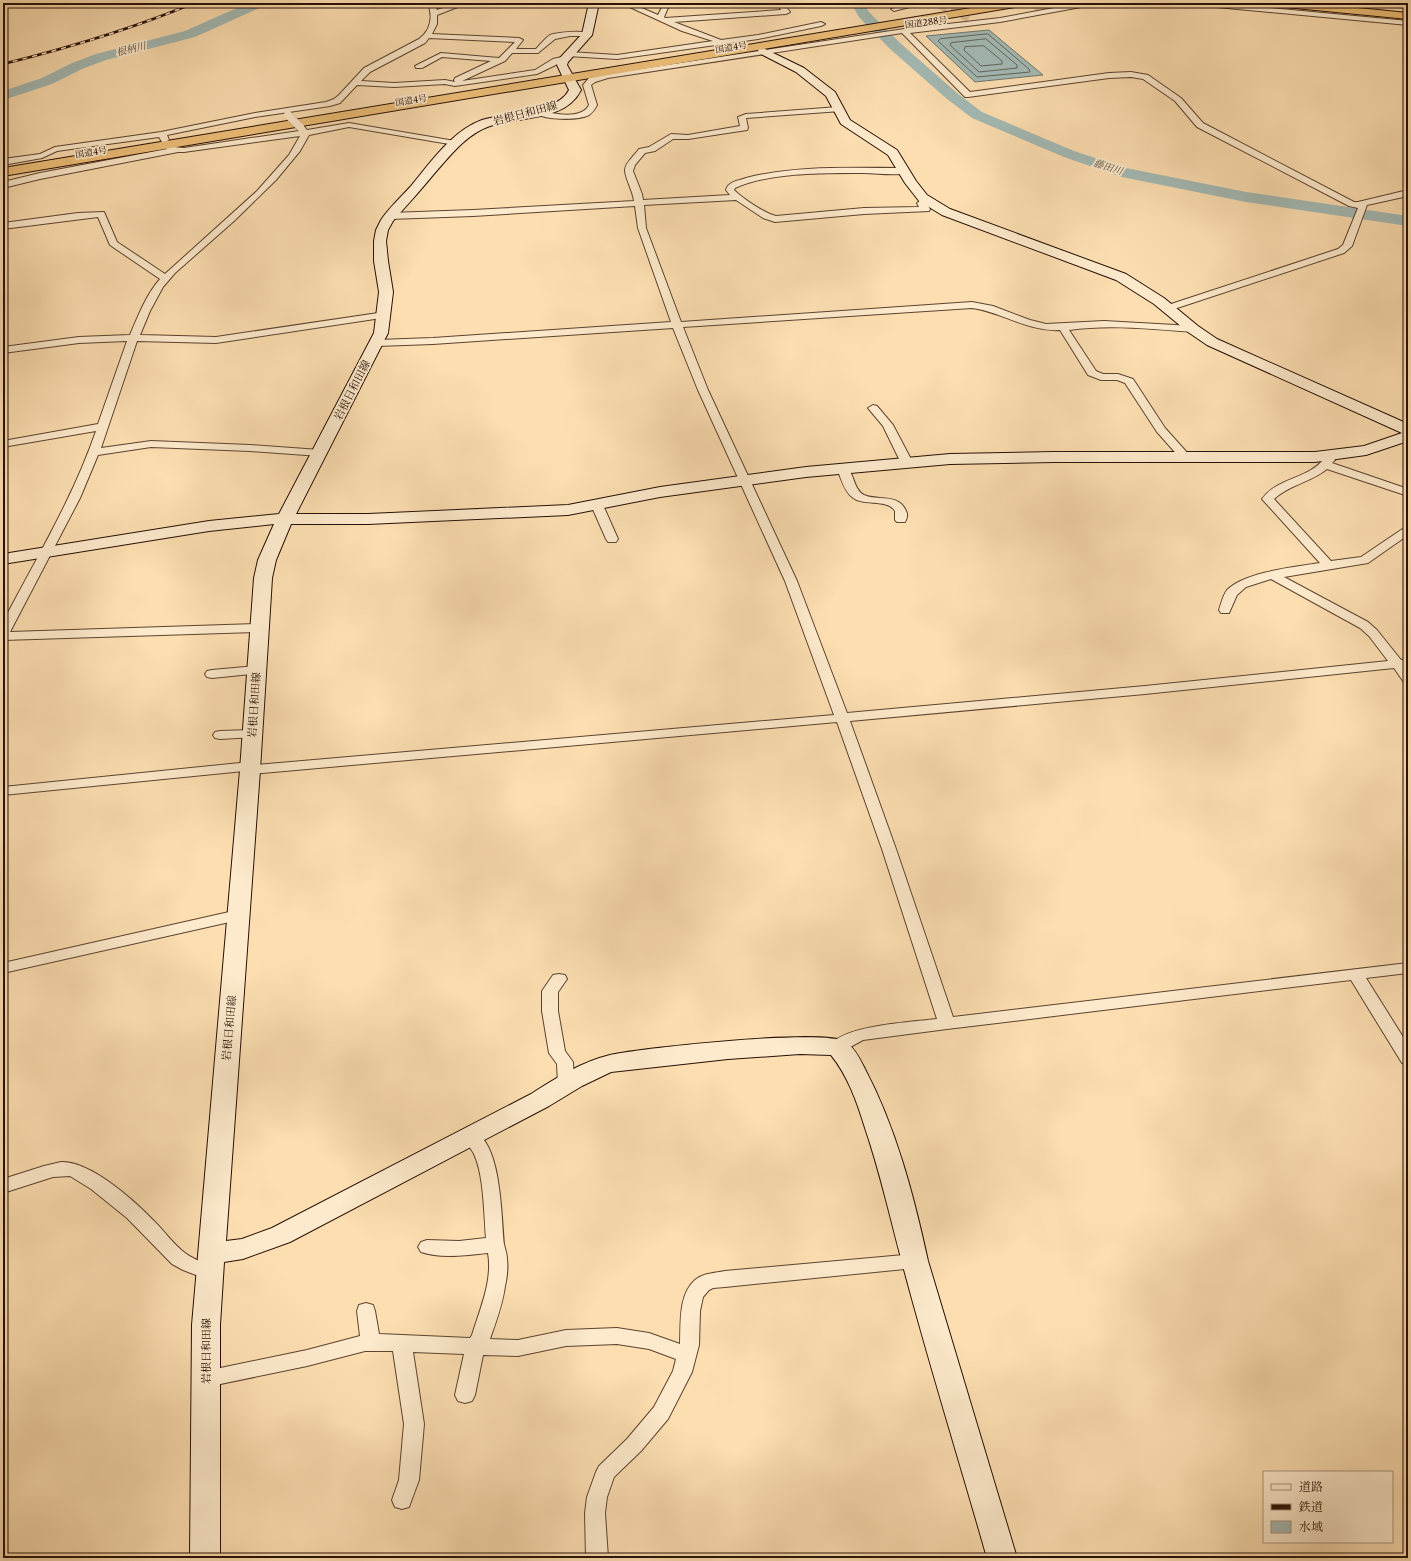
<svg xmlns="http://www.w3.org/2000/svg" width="1411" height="1561" viewBox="0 0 1411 1561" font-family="'Libre Caslon Text','Noto Serif JP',serif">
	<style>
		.water { fill: #a3bab5; stroke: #71766e }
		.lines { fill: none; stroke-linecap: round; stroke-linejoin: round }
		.shore { stroke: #64645c; stroke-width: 1 }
		.river { fill: #a3bab5; fill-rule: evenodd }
		.street-tunnel { stroke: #dcbf97; stroke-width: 8; stroke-dasharray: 8 4; stroke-linecap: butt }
		.highway-tunnel { stroke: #dcbf97; stroke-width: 12; stroke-dasharray: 12 6; stroke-linecap: butt }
		.street-casing { stroke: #5c432f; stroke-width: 2 }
		.secondary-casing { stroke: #260f04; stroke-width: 2 }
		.highway-casing { stroke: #260f04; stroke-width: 2 }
		.street { fill: #fdeacc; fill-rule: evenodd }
		.secondary { fill: #fdeacc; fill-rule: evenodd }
		.highway { fill: #eebf78; fill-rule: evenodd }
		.rail-casing { stroke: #260f04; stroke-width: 2.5 }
		.rail { stroke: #fdeacc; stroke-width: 1.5; stroke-dasharray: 5; stroke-linecap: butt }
		.street-bridge-casing { stroke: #5c432f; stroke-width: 8; stroke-linecap: butt }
		.street-bridge { stroke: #fdeacc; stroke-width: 8 }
		.labels { text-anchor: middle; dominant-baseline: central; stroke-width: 3.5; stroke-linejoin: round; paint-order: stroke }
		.far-street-label { font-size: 9px; fill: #260f04; stroke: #fdeacc }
		.far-water-label { font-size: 10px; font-style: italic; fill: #524b42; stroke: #fdeacc }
		.street-label { font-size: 11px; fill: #260f04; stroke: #fdeacc }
	</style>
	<rect width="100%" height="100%" fill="#fcdeb1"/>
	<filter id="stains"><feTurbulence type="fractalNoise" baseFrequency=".005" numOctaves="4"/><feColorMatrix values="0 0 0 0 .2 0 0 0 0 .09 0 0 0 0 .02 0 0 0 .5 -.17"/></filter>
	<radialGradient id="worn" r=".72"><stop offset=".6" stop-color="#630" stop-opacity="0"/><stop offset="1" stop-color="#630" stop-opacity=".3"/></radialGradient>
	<path class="water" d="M989,30L1043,75L975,82L926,36Z"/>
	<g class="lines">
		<g class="shore">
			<path d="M988,34L1029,69L1030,72L977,77L938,41L940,39Z"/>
			<path d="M986,39L1017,65V68L979,72L950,45L951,43Z"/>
			<path d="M984,46L1002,61V64L981,66L964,50L965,47Z"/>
		</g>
		<g class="river">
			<path d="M248,3H265L264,6L195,37L106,60L82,69L52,84L3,100V91L42,78L72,63L96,54L185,31Z"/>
			<path d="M851,3H863L869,12L899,42L957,93L982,112L1074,151L1126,168L1246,192L1408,216V226L1246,202L1122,177L1064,157L972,118L947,99L889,48L859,17Z"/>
		</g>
		<path class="street-tunnel" d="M940,5L969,18"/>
		<path class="highway-tunnel" d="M1034,7L1052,3"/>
		<defs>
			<g id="street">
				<path d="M428,3H434L437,10L458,3H468L437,15V24L432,34L519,38L523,40L516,49H536C540,45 545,38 550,35C557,32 586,30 592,34L588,36H570L555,39L538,53H512L505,61L462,81L535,70L553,59L566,56L570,58L537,74L455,86L445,84L394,87L357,85L340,103L330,106L255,117L167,135L169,140L165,142H162L159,137L57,151L42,158L3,165V159L40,154L55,147L161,132L255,113L326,102L334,99L339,95L364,68L419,39C431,30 433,17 428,3ZM429,38L515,42L499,58L441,53L415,66L416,68H422L442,57L491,61L455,78L454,80L455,82L445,80L394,83L361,81L370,72L425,43Z"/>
				<path d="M621,3H630L658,15L664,3H670L664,17L665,18L781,10L777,3H783L790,12L786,14L674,22L721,40L758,35L821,22L825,24L821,26L758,39L617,59L567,56V52H570L617,55L713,41L682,31Z"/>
				<path d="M912,3H925L894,11L891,9Z"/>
				<path d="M936,3H942L943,5L938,6Z"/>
				<path d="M1081,3H1095L1092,5L1000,22L910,33L970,92L1109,73L1131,72L1148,75L1181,98L1203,123L1354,202H1358L1408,190V196L1367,205L1352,246L1344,253L1168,311L1163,308L1165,306L1338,249L1343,245L1358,208L1349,206L1197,127L1175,101L1143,79L1131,77L1109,78L968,97H965L902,33L608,78L595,82L591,85L597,105C595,109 593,112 589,115C577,121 543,120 533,112L537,110C551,113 581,121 589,105L583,85L589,78L608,74L904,29L1000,18Z"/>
				<path d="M1192,3H1217L1408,21V25L1195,5Z"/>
				<path d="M1375,3L1408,4V8L1378,5Z"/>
				<path d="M838,107H841V111L746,118L748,128L747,130L688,139H673L655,151L645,153L635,165L633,171L642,194L643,200L730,195L726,190C726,189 728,185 729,185C732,181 741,180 746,178C797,165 851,168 904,168L907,169L908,171L907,173C894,176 877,173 864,173C826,173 770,172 735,188L734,190C742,198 764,213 776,216L864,208L919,207L917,203L921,200L933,201L934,203L933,205L928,206L930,209L929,211L864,214L775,222L763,218L736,200L644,205L646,228L681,322L972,302L993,306L1030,320L1046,324L1104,321L1193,326L1198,329L1193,332C1152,329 1110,324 1069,330L1096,371L1103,374H1118L1133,379L1165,428L1191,457L1185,460L1181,459L1157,432L1125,383L1117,380H1101L1088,375L1060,330C1028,332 1002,312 972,308L683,327L708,390L797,581L847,713L1145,686L1388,661L1369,636L1360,628L1271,579L1246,587L1237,595L1229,613H1221L1219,610C1221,604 1223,595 1227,590C1245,572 1294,567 1320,563L1262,499C1277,478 1307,479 1323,460L1321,456L1323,454H1331L1335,460L1332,463L1408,489V496L1327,469C1311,482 1289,485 1274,499L1331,561L1361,557L1404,528L1408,526V535L1368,563L1284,577L1368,622L1377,630L1401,660L1408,659V667H1406L1408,669V682L1403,681L1394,668L1145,694L850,721L896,849L953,1017L1408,963V973L1366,978L1408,1045V1065L1402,1063L1351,980L947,1029L863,1040L843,1051L837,1053L831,1051L829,1047C841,1025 913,1022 937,1019L882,849L837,722L250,774L245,773L244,771L3,795V787L250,762L255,763L256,765L834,715L785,581L698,390L673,328L433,344L377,346L372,343L377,340L433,338L671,322L638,228L635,206L473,216L390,219L386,216L390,213L473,210L634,201C633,191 625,178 625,170C625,163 635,155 639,149L649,147L671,134L688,135L740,126L738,117L746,114Z"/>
				<path d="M349,123L455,141L459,143L455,145L349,127L309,135L300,151L276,180L234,221L175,273L163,287L150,311L140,335L216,337L385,312L390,315L388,317L216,343L137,341L101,448L151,441L250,445L320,450L326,453L320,456L250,451L151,447L98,455L80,498L10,632L259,624L263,625L265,628L263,631L259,632L3,640V622C36,559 73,498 96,431L3,447V441L98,424L127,341L79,343L3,353V347L79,337L130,335C138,316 146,295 160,279L110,245L98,217L3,229V223L78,213L104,212L117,242L165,274L257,191L289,155L300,136L184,152H178L40,179L3,188V182L40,173L167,149L164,145L168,143L174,147L184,148L299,131L296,127L300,125H303L307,130Z"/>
				<path d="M873,405L877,406L893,425L913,463L911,465H903L901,463L883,426L868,408Z"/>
				<path d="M843,466C855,469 852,489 864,495C877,501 899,493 906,511C908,514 907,519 905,522H897L895,520V511C887,498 863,507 852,497C844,491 841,478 837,469Z"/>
				<path d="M597,502L601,503L603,505L618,539L616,542H608L606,539L591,505L593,503Z"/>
				<path d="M257,666L262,667L263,670L262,673L212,678L207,677L205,674L207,671L212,670Z"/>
				<path d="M252,730L257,731L259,734L257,737L220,739L215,738L213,735L215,732L220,731Z"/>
				<path d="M238,910L243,911L246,915L243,919L3,973V963Z"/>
				<path d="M559,974L565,975L567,979L558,992V1011L565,1051L573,1062L574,1084L572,1088L566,1090L560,1088L558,1084L557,1064L549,1053L542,1011V991L553,975Z"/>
				<path d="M470,1129C502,1139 501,1216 504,1244C505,1249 507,1254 507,1259C508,1267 507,1278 505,1286C503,1303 496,1322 490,1339L518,1340L566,1330L617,1328L649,1333L680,1344C681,1324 678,1295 695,1280C703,1273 715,1273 725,1271L915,1254L921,1256L924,1261L921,1266L915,1268L725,1287L713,1288L709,1290L703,1297L700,1311L699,1345L692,1372L668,1419L641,1451L614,1477L607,1497L605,1513L608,1558H586L585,1513L587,1497L596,1472L599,1466L627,1439L654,1407L673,1371L676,1359L649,1349L617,1344L566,1346L518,1356L483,1355L475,1395L472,1401L465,1403L458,1401L455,1395L464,1354L413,1352L424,1424L419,1480L409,1507L402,1509L395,1507L392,1500L399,1480L404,1424L393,1351H365L307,1366L206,1387L199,1385L196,1379L199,1373L206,1371L307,1350L360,1336L357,1311L359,1305L366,1303L373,1305L375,1311L379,1334L470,1338L472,1335C480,1309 493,1280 488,1253C466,1255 441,1259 421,1252L418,1247L421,1242L427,1240L459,1241L486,1238C484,1215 484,1175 474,1154C471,1148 465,1142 461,1136L464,1131Z"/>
				<path d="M61,1162C91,1161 135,1201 155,1222C165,1232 173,1244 185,1253C194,1260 205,1263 216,1267L218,1272L216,1277L209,1280L183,1270L172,1264L127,1218L91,1189L70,1176L53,1177L3,1193V1179L44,1166Z"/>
			</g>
			<path id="secondary" d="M589,3H599L592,35L568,62L567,65L581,90C565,122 519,116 490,126C466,134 449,157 433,175C420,191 406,206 393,221L388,230L386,241L388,261L393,292L388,333L296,514H368L568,505L660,487L806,467L950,454L1054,452H1315L1364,446L1402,433L1207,345L1188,332L1154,304L1116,280L942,215L919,201L905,183L888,155L841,124L826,96L796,72L759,53L758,51L759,49L763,48L804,68L835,92L850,120L897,150L916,181L927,195L950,209L1126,274L1164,298L1198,326L1217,339L1408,424V441L1366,455L1315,462H1054L950,464L806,477L660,497L568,515L368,524H291L276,560L272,578L260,770L226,1241L242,1239L272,1228L531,1094C556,1078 581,1062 610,1055C641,1048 826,1028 846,1042C855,1048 861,1061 865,1069C896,1128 914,1196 928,1261L1017,1558H987C959,1459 928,1361 902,1262C890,1217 880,1172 865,1128C857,1102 848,1076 831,1055L800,1054L728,1059L611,1072L582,1086L549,1106L290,1242L243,1259L224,1262L220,1325V1558H190L192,1325L240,770L254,578L258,560L274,524L209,531L3,564V554L209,521L279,514L374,333L379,292L374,261V241L376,230L381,220C389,208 401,197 411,186C431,162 452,131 482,120C506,112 557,114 569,90L557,65L559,59L582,34Z"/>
			<g id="highway">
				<path d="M1001,3H1026L1021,6L3,176V168Z"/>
				<path d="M1269,3H1308L1408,13V19L1274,6Z"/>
			</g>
		</defs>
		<use href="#street" class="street-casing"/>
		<use href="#secondary" class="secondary-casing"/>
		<use href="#highway" class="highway-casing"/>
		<use href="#street" class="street"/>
		<use href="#secondary" class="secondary"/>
		<use href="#highway" class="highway"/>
		<defs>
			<path id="rail" d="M3,64C68,48 132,29 194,3"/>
		</defs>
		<use href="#rail" class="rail-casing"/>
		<use href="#rail" class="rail"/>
		<defs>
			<path id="street-bridge" d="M288,115L300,127"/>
		</defs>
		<use href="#street-bridge" class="street-bridge-casing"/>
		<use href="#street-bridge" class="street-bridge"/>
	</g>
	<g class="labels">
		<g class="far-street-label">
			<text transform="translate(926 22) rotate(-7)">国道288号</text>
			<text transform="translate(731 47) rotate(-9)">国道4号</text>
			<text transform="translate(411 100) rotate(-9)">国道4号</text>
			<text transform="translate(91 152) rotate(-9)">国道4号</text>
		</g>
		<g class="far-water-label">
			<text transform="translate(131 49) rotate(-14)">根柄川</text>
			<text transform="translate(1108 167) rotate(18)">藤田川</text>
		</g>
		<g class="street-label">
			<text transform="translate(525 113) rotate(-15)">岩根日和田線</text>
			<text transform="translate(352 390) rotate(-63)">岩根日和田線</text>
			<text transform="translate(254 705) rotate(-86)">岩根日和田線</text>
			<text transform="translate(229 1028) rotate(-85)">岩根日和田線</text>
			<text transform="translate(206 1351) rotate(-90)">岩根日和田線</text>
		</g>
	</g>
	<rect width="1411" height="1561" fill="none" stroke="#fcdeb1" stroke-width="16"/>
	<rect x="4" y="4" width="1403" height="1553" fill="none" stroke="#260f04" stroke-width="2"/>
	<rect x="8" y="8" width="1395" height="1545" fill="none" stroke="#260f04"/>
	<rect x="1263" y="1471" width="130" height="72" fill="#fdeacc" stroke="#a7927c"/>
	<rect x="1271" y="1484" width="20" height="6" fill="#fdeacc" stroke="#a7927c"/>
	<text x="1299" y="1491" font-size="12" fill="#260f04">道路</text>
	<rect x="1271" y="1504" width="20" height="6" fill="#260f04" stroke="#a7927c"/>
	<text x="1299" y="1511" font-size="12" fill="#260f04">鉄道</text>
	<rect x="1271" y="1521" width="20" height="12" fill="#a3bab5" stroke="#a7927c"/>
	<text x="1299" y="1531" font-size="12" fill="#260f04">水域</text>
	<rect width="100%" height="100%" filter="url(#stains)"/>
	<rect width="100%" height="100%" fill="url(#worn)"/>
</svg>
